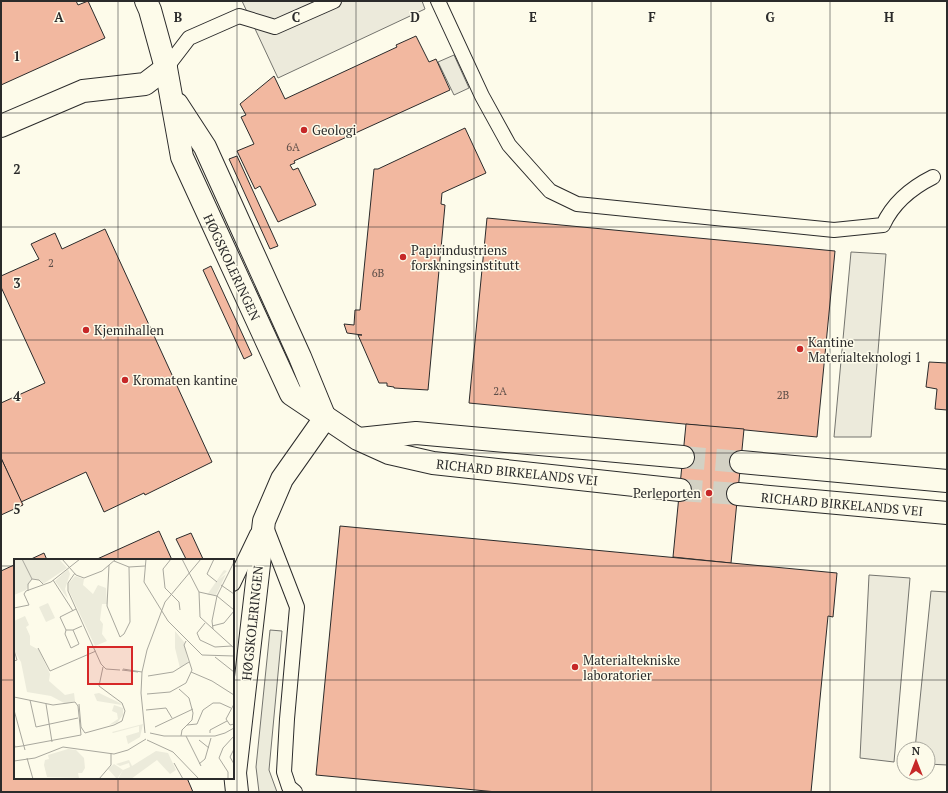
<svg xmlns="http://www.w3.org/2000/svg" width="948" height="793" viewBox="0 0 948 793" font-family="'PT Serif',serif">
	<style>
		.green { fill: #ecebdb; stroke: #74746e }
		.parking { fill: #eceadb; stroke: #74746e }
		.building { fill: #f2b8a0; stroke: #2b2b2b }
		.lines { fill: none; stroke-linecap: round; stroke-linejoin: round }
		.secondary-tunnel { stroke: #d3d1c4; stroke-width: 22; stroke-dasharray: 22 11; stroke-linecap: butt }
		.lane-casing { stroke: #2b2b2b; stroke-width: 16 }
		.street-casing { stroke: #2b2b2b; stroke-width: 24 }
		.secondary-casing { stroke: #2b2b2b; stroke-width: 24 }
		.lane { stroke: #fdfbea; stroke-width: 14 }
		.street { stroke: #fdfbea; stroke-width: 22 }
		.secondary { stroke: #fdfbea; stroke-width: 22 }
		.grid { fill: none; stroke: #2b2b2b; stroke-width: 1; stroke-opacity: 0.55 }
		.poi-dot { fill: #c62828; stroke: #fdfbea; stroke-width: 1.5 }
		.labels { text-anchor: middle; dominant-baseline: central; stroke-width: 3; stroke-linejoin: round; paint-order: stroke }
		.number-label { font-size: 11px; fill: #5d4e48 }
		.poi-label { font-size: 13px; fill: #2b2b2b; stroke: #fdfbea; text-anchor: start }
		.street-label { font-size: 13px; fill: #2b2b2b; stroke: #fdfbea }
		.inset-road { fill: none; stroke: #a9a89e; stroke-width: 1 }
		.view { fill: #d62828; fill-opacity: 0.15; stroke: #d62828; stroke-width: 2 }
		.inset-edge { fill: none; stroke: #2b2b2b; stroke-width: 2 }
		.grid-label { font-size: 13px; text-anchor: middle; font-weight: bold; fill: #2b2b2b; stroke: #fdfbea; stroke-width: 3; stroke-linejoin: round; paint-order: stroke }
	</style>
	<rect width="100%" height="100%" fill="#fdfbea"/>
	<path class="green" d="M270,630L282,631L269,770L277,792H259L256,767Z"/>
	<g class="parking">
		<path d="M242,1H422L425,9L278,78Z"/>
		<path d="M454,55L469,88L454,95L438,62Z"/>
		<path d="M851,252L886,254L871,437H834Z"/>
		<path d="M869,575L910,578L894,762L860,758Z"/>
		<path d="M931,591L947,592V765L928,764V749H915Z"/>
	</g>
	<g class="building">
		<path d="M1,1H76L78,5L88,1L105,38L1,85Z"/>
		<path d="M416,36L429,62L436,59L450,90L294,161L295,163L290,165L293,170L298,168L316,205L278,222L260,186L255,189L237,151L254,144L241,117L246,115L240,104L274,76L285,99L397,47L396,45Z"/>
		<path d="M465,128L486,173L442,193L441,204L445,205L428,390L394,388V387L387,386V383H379L358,335H362L347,333L344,324L354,325L355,310H360L374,169H378Z"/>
		<path d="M237,156L278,246L270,249L229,159Z"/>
		<path d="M487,218L835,251L817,437L469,403Z"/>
		<path d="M105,229L212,462L145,495L144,493L104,512L86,472L21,502L1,458V403L45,383L1,287V276L39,259L31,244L55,233L62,249Z"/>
		<path d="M211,266L252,355L244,359L203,270Z"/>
		<path d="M929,362L947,363V410L935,409L937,389L926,387Z"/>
		<path d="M686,424L744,429L731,563L673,557Z"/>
		<path d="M1,458L23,505L1,515Z"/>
		<path d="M340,526L837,573L833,617L828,616L811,792H497L316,775Z"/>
		<path d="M159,531L172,560H95Z"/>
		<path d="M191,533L203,559L202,560H183L186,559L176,539Z"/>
		<path d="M44,553L47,560H29Z"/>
		<path d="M14,565L15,778H187L193,792H1V571Z"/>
	</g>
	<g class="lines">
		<g class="secondary-tunnel">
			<path d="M683,457L741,462"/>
			<path d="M680,490L738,494"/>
		</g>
		<defs>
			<g id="lane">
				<path d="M438,1L482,96L509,145L550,191L577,204L834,230L883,225C893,203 911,188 933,177"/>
				<path d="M166,68L189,38L239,16L275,27L334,1"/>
				<path d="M266,527L297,607L287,719L284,772L289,787L295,792"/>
				<path d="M233,584L257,534"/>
			</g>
			<g id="street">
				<path d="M1,126L83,91L145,84L166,68"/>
				<path d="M237,792L235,773L264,521L282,479L325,418"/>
			</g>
			<g id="secondary">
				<path d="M146,1L150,10L166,68L182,157L291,394L358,439L389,453L433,463L680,490"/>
				<path d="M177,104L205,147L300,357L325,418"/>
				<path d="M359,439L416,433L683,457"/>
				<path d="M741,462L947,481"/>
				<path d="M738,494L947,513"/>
			</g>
		</defs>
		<use href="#lane" class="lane-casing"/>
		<use href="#street" class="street-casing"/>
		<use href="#secondary" class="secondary-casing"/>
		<use href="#lane" class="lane"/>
		<use href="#street" class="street"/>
		<use href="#secondary" class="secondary"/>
	</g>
	<path class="grid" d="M118,1V560M237,1V792M356,1V792M474,1V792M592,1V792M711,1V792M830,1V792M1,113H947M1,227H947M1,340H947M1,453H947M1,566H15M233,566H947M1,680H15M233,680H947M118,778V792"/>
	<g class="poi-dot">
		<circle cx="304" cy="130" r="4"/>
		<circle cx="403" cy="257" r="4"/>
		<circle cx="86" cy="330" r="4"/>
		<circle cx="800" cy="349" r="4"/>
		<circle cx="125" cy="380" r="4"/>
		<circle cx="709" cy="493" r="4"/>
		<circle cx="575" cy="667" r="4"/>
	</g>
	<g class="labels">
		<g class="number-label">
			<text x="293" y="147">6A</text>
			<text x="51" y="263">2</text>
			<text x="378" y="273">6B</text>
			<text x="500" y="391">2A</text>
			<text x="783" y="395">2B</text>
		</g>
		<g class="poi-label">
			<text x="312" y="130">Geologi</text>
			<text x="411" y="250">Papirindustriens<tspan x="411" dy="15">forskningsinstitutt</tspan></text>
			<text x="94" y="330">Kjemihallen</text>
			<text x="808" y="342">Kantine<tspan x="808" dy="15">Materialteknologi 1</tspan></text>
			<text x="133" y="380">Kromaten kantine</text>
			<text x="701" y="493" text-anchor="end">Perleporten</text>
			<text x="583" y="660">Materialtekniske<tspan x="583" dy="15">laboratorier</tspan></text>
		</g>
		<g class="street-label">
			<text transform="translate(232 267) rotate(65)">HØGSKOLERINGEN</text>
			<text transform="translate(517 472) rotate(6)">RICHARD BIRKELANDS VEI</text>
			<text transform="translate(842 504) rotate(5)">RICHARD BIRKELANDS VEI</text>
			<text transform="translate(252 623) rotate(-84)">HØGSKOLERINGEN</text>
		</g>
	</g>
	<g transform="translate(14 559)">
		<rect width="220" height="220" fill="#fdfbea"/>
		<path d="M0,0H45L53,9L29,25L27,22L18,20L12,31L0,36ZM54,10L56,15L51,30L54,40L41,22ZM210,11L213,12L204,21L212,15L202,36H193ZM61,17L70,20L69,26L79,35L84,26L92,29L93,45H88L86,61L89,65L88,75L93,82L81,87L55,32V24ZM34,44L41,59L32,63L25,48ZM11,57L15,66L12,68L16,77V86L25,91L36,115L35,122L51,136L60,134L61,142L52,145L37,137L13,133L7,103L0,91V62ZM161,72L170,83L174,103L166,109L161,89ZM85,134L106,144L108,146L83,142L80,135ZM100,146L109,149V156L103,164L95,166L104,160L103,154L98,152ZM129,165L126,178L114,185L112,177L125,173V167L99,174L98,173ZM54,190L62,191L70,199L71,209L68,214H64L65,219L33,218L30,206L31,201L35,200L34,196ZM142,192L154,194L162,211L156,215L143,201L117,220H104L109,211L103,220L94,210L100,205L109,211L116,208L115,204L106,207L102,205L115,201L118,207Z" fill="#ecebdb"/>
		<path class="inset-road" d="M8,0L18,20M48,0L62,16L70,19L88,12L102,0M132,0L130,23L154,62L188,96L220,97M157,0L149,10L151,29L165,43L166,51M168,0L185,33L203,37L220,51M200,0L193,15L203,23M100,2L115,8L131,7M220,3L203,37L198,62L199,70L220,89M95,6L93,47L106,78L110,75L116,63L115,8M61,14L54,24V32L87,105L92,110L106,111M39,21L59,52M207,26L220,35M14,32V25L18,20L25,21L29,25M185,33L186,58L199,70M0,49L15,46L10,35L12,32L37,23L66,0M191,64L183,74L186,81L201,88L218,87M198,67L210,64L220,52M52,71L46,58L62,50M59,71H52L51,75L57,89L65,85L59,71L68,67M24,89L36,112L82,92M0,91L3,101L0,102M201,98L220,113M109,110L128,113M108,111L124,113M177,113L198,122L220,136M134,117L159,113L175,103M165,130L175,139L179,154L178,161L168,171L167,177M133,135L156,133L172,124L178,111L170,86L172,82M0,138L39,146L61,143L64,147L67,176L8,187L1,188L0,184M16,141L22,168L64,159M32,145L38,183M65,145L67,168L71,174L100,166L108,162L111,152L108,144L85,127L89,108M220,145L212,160L216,166L220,165M0,151L11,191M132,151L152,149L158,159M173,166L183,165L189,151L199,144H206L217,149M141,168L179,150M131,174L127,134L128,113L133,91L151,43L187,0M136,174L150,177H201L211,174L220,169M196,174V171L213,162M172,177L187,207M133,181L159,193L185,220M185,181L195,189M220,190L216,198L220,205M13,199L19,220M0,202L21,199L49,188L100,195L114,191L132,180M160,204L169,220M185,205L191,200L197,179M85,220L97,206V194M214,220V213L205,199L209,189L220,177"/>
		<path class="view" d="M74,88H118V125H74Z"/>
		<rect width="220" height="220" class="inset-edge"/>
	</g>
	<g class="grid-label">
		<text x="59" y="22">A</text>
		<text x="178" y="22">B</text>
		<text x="296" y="22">C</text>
		<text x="415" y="22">D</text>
		<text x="533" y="22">E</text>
		<text x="652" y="22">F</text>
		<text x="770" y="22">G</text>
		<text x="889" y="22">H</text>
		<text x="17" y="61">1</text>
		<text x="17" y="174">2</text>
		<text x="17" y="288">3</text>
		<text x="17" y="401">4</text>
		<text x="17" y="514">5</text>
	</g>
	<rect width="948" height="793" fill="none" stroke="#2b2b2b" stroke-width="4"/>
	<g transform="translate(916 761)"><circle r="19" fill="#fdfbea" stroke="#a9a89e"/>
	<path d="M0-3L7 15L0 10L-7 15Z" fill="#c62828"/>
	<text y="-6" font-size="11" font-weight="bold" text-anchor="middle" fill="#2b2b2b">N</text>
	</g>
</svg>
